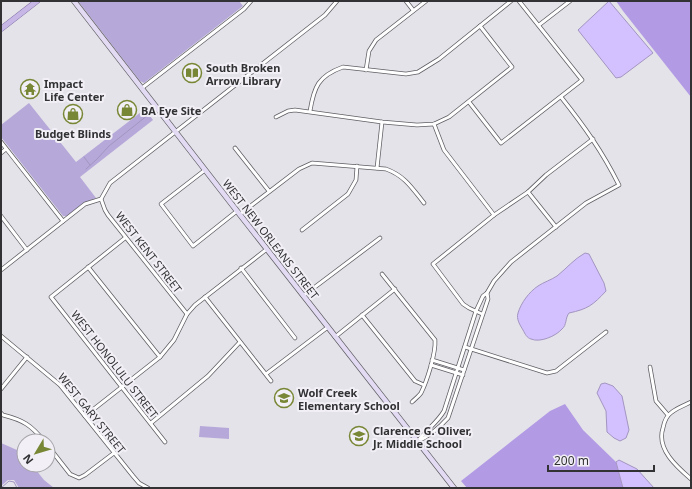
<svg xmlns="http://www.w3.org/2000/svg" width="692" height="489" viewBox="0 0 692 489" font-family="'Noto Sans',sans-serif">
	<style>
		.green { fill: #b7a8da }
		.forest { fill: #b29ae4 }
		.water { fill: #d3c0fe; stroke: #a395c1 }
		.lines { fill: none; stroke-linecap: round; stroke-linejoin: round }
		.stream { stroke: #a395c1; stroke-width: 1 }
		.street-casing { stroke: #5f5e63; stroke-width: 4.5 }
		.secondary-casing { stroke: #5f5e63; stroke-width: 6 }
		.primary-casing { stroke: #7b699e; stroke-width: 6 }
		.street { stroke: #fff; stroke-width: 3 }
		.secondary { stroke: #e3dbf3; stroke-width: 4.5 }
		.primary { stroke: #c7b7e7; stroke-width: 5 }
		.labels { text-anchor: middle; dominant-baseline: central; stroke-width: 4; stroke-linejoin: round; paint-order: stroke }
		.poi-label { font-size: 11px; font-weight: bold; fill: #323234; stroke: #f2f0f6; text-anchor: start }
		.street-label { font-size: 11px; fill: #323234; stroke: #f2f0f6 }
	</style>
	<rect width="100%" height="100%" fill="#e4e3e9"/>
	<g class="green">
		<path d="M78,1H239L243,6L144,83L140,81Z"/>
		<path d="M29,103L76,162L145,109L153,120L80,177L96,198L83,203L67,216H63L1,137V125Z"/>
		<path d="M200,426L229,428V439L199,437Z"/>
		<path d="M1,443L17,450L24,456V465H32L44,480L54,488H19L14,480H8L1,486Z"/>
	</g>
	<g class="forest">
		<path d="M616,1H691V97L623,11Z"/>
		<path d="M565,404L583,430L616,462L623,488H467L461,481L550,411Z"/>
	</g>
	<g class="water">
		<path d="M609,1L653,53L621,77L616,78L578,30Z"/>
		<path d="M585,253L589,254L604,283L606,291C593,305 588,309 569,313C565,318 567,325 562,329C556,336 540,343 531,339C527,338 525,334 523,330C520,325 516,319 518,313C521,303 529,292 538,286C544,282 551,280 557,276C567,268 574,259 585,253Z"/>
		<path d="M605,383L613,386L622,396L629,430L626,438L620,441L614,438L607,432L606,411L597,393L601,384Z"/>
		<path d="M619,460L637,469L654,488H623L616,462Z"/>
	</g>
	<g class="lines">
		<g class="stream">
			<path d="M141,113L144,117"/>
			<path d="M84,157L90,165"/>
			<path d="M86,169L97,159L109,146L148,115"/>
			<path d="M1,488L9,481L14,482L17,488"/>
		</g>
		<defs>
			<g id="street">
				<path d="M406,1L413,10"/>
				<path d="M539,25L570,1"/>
				<path d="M366,70L369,51L376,40L426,1"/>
				<path d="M142,88L244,9L251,1"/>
				<path d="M469,102L501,143L582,80L519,1"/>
				<path d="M310,111C314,87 318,76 343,67L406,74L418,72L439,59L511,1"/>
				<path d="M276,117L288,111L295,110L382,122L417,125L434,124L449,117L512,67L480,26"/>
				<path d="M434,124L444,150L494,215"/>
				<path d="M1,142L63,221"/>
				<path d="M235,148L269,191"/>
				<path d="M1,153L6,149"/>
				<path d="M377,168L382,122"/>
				<path d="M205,170L161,204L193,246L237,211"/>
				<path d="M528,192L556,227"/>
				<path d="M101,199L105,210L108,215L187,314"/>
				<path d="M240,214L299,169L312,163L386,169C405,176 412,188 424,203"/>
				<path d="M1,216L27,250"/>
				<path d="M302,230L348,194L356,180L357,166"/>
				<path d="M125,238L51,297L165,442"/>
				<path d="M88,267L160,357"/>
				<path d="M241,268L295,338"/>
				<path d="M1,270L85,204L101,199L110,183L325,15L337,1"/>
				<path d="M382,274L435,340C436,353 427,381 421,393C419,396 415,399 412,402"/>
				<path d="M303,296L380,238"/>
				<path d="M205,297L271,381"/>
				<path d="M482,314L469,308L463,304L433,264L494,215L528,192L546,175L593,139"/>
				<path d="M362,315L415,381L424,385"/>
				<path d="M1,336L60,385L133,476L139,483L148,488"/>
				<path d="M335,337L395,289"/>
				<path d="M465,347L547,373L556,371L606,332"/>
				<path d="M432,360L464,370"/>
				<path d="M431,365L463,375"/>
				<path d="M650,367L656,401L668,415"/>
				<path d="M266,374L328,327"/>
				<path d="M1,389L27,357"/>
				<path d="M691,402C685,405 677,408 672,412C666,416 664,422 663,428C656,449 677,467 691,479"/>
				<path d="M1,413L3,415C23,420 31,425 44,441"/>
				<path d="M85,416L160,357L174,340L187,314L195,305L267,249"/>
				<path d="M151,423L208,376L240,342"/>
				<path d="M418,441C426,430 437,423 444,411L476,311L483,296L487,293L494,281L511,262L586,203L619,185C602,151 584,126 561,97"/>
				<path d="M418,441C430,436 439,428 448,418L488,299L487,293"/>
				<path d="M48,446L70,474L79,478L85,475L114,453"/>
			</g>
			<path id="secondary" d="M74,1L237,211L454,488"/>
			<path id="primary" d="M1,29L37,1"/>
		</defs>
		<use href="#street" class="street-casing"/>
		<use href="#secondary" class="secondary-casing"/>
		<use href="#primary" class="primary-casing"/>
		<use href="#street" class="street"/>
		<use href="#secondary" class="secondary"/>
		<use href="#primary" class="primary"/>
	</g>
	<defs>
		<symbol id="library-ring" viewBox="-11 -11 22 22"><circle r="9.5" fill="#f2f0f6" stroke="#788735" stroke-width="1.5"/><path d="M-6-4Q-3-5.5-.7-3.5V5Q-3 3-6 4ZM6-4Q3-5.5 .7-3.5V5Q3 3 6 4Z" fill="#788735"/></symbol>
		<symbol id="temple-ring" viewBox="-11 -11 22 22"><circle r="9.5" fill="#f2f0f6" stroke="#788735" stroke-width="1.5"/><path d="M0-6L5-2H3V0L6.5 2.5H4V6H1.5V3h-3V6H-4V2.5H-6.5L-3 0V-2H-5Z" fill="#788735"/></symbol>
		<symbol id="shop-ring" viewBox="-11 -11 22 22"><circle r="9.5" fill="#f2f0f6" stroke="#788735" stroke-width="1.5"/><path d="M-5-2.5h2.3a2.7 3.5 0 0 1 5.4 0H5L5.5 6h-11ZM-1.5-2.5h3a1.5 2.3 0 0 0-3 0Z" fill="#788735"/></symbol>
		<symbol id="school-ring" viewBox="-11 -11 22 22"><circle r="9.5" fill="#f2f0f6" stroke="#788735" stroke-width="1.5"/><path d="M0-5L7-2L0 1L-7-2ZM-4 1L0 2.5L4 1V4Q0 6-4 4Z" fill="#788735"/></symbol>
	</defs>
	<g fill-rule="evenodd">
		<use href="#library-ring" x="181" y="62" width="22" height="22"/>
		<use href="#temple-ring" x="19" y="78" width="22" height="22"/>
		<use href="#shop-ring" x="116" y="99" width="22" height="22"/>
		<use href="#shop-ring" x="62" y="103" width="22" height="22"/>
		<use href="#school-ring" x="273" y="387" width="22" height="22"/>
		<use href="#school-ring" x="348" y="425" width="22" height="22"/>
	</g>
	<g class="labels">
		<g class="poi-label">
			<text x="206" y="67">South Broken<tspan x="206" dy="13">Arrow Library</tspan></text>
			<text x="44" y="83">Impact<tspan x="44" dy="13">Life Center</tspan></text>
			<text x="141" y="110">BA Eye Site</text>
			<text x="73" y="133" text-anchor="middle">Budget Blinds</text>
			<text x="298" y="392">Wolf Creek<tspan x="298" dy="13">Elementary School</tspan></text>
			<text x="373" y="430">Clarence G. Oliver,<tspan x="373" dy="13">Jr. Middle School</tspan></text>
		</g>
		<g class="street-label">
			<text transform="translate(271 239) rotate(52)">WEST NEW ORLEANS STREET</text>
			<text transform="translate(149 252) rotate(52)">WEST KENT STREET</text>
			<text transform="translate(115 364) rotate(52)">WEST HONOLULU STREET</text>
			<text transform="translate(92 413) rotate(51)">WEST GARY STREET</text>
		</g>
	</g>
	<rect width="692" height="489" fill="none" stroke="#323234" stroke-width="4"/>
	<g transform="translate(36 453) rotate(232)"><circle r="19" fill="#f2f0f6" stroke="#a5a4a8"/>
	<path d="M0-3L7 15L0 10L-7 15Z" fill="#788735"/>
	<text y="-6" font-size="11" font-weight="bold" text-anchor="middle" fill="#323234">N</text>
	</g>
	<path d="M548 465v6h106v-6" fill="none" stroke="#323234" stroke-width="2"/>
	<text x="554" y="465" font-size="12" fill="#323234" stroke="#f2f0f6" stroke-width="3" paint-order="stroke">200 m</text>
</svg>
